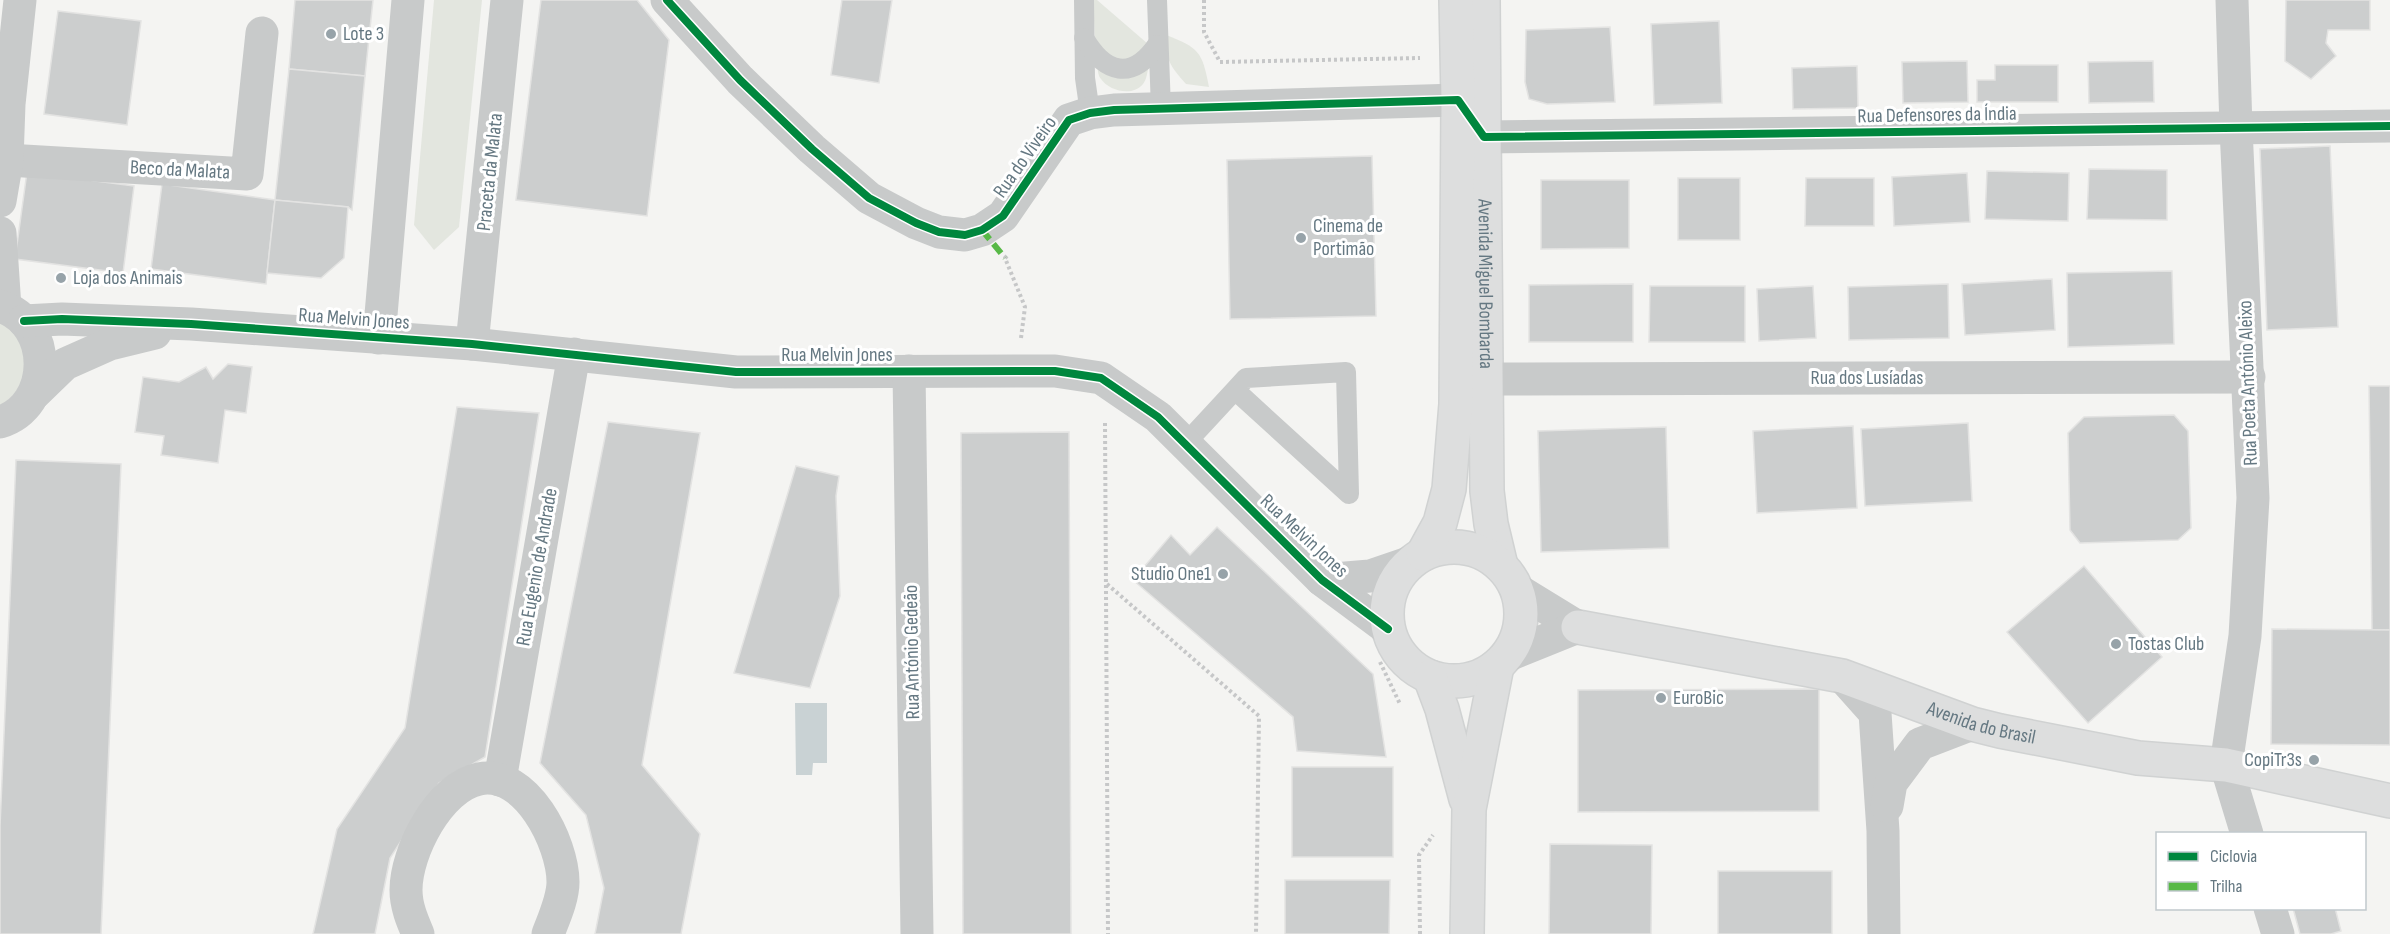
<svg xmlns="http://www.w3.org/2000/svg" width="2390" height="934" viewBox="0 0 2390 934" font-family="'Sofia Sans Condensed',sans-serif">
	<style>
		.green { fill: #e3e6df }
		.water { fill: #c9d2d4 }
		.building { fill: #cccece; stroke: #e3e3e2; stroke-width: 1.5 }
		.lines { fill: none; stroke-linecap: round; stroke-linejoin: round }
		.secondary-casing { stroke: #d0d2d2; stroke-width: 36 }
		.path { stroke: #c6c7c8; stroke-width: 4; stroke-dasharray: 3 3; stroke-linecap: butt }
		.lane { stroke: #c8caca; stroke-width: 20 }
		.street { stroke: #c8caca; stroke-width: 33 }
		.secondary { stroke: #dddede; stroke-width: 33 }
		.quiet { stroke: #58b947; stroke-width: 6; stroke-dasharray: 12 6; stroke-linecap: butt }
		.cycleway-casing { stroke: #fff; stroke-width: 11 }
		.cycleway { stroke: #00873e; stroke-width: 8 }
		.poi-dot { fill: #97a3a9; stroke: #fff; stroke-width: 2 }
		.labels { text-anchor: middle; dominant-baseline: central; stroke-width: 6; stroke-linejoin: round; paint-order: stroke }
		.poi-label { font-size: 20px; fill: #657882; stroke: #fff; text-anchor: start }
		.street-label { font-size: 20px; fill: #657882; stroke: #fff }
	</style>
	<rect width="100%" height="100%" fill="#f4f4f2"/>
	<g class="green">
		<path d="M434,0H482L459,227L434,250L414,225Z"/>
		<path d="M1093,0H1097L1148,44L1132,59L1112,62L1095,40Z"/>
		<path d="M1166,35C1199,48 1202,51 1209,87L1186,84C1169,65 1166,60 1166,35Z"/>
		<path d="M1097,66H1149C1147,72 1147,79 1143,84C1133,97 1109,91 1101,79C1098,76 1098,70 1097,66Z"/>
		<path d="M0,322C35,343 33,385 0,406Z"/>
	</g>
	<path class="water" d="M795,703H827V763H813L812,775H796Z"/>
	<g class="building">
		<path d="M295,0H373L365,76L289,69Z"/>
		<path d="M541,0H637L669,40L647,216L516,200Z"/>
		<path d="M842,0H892L879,83L831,75Z"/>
		<path d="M2286,0H2370V30H2328L2326,43L2336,56L2311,79L2285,61Z"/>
		<path d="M58,11L141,21L127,125L44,114Z"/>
		<path d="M1719,21L1722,103L1654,105L1651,24Z"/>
		<path d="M1610,27L1615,102L1547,104L1529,99L1525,82L1526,30Z"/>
		<path d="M1967,61L1968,102L1903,103L1902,62Z"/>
		<path d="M2153,61L2154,102L2089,103L2088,62Z"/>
		<path d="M1995,65H2058V102H1977V80H1995Z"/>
		<path d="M1857,66L1858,108L1793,109L1792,68Z"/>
		<path d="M289,69L365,76L352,210L348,207L275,200Z"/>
		<path d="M2330,146L2338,327L2267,330L2260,149Z"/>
		<path d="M1372,156L1376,316L1230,319L1227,160Z"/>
		<path d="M2089,169L2167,170V220L2087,219Z"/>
		<path d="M1987,171L2069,173L2068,221L1985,219Z"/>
		<path d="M27,172L134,186L123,273L15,259Z"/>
		<path d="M1967,173L1970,222L1894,226L1892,177Z"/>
		<rect x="1678" y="178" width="62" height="62"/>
		<path d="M1806,178H1874V226H1805Z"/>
		<path d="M1541,180H1629V248L1541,249Z"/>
		<path d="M162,184L275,200L266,284L151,269Z"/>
		<path d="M275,200L348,207L344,258L321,278L267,273Z"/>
		<path d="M2172,271L2174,344L2068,347L2067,273Z"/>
		<path d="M2052,279L2055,330L1965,335L1962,284Z"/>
		<path d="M1633,284V342H1529V285Z"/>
		<path d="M1948,284L1949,338L1849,340L1848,287Z"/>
		<path d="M1650,286H1745V342H1649Z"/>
		<path d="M1813,286L1816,338L1759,341L1757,289Z"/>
		<path d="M228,364L252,367L246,413L225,410L218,463L161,455L164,436L135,432L143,377L179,382L206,367L213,379Z"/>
		<path d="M2369,386H2390V630H2372Z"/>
		<path d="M457,407L539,413L485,757L439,783L390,858L375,934H313L337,829L405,728Z"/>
		<path d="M2174,415L2188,431L2191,528L2178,540L2080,543L2070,530L2068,433L2084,417Z"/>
		<path d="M608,422L700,433L642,765L700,834L681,934H595L604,888L586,815L540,763Z"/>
		<path d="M1968,423L1972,501L1865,506L1861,429Z"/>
		<path d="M1853,426L1857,508L1757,513L1753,431Z"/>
		<path d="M1666,427L1669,548L1541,552L1538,431Z"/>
		<path d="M1069,432L1071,934H963L961,433Z"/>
		<path d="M16,460L121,464L101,934H0V826Z"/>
		<path d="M796,466L839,476L836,496L840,596L810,688L734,673Z"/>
		<path d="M1217,527L1373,674L1386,757L1297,751L1293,717L1133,580L1171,535L1190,555Z"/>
		<path d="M2084,566L2162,657L2088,723L2007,632Z"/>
		<path d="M2272,629L2390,630V745L2271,744Z"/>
		<path d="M1819,689V811L1578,812V690Z"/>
		<rect x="1292" y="767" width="101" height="90"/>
		<path d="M1550,844L1652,845L1651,934H1549Z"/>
		<rect x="1718" y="871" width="114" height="63"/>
		<path d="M1285,880H1390L1389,934H1285Z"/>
		<path d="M2293,908H2335L2341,931L2331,934H2300Z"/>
	</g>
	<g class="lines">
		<defs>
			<g id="secondary">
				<path id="s1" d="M1483,0L1487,491L1491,524L1501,566"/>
				<circle cx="1454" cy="614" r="67"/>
				<path d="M1423,554L1440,523L1449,489L1456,404L1458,100L1456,0"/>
				<path id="s2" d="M1578,627L1842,676L1972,724L2000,731L2138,758L2226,765L2390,801"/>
				<path d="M1430,677L1442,709L1466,799"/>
				<path d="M1467,934L1469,809L1497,666"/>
			</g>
		</defs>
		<use href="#secondary" class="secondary-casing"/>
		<g class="path">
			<path d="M1204,0V32L1220,62L1420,58"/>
			<path d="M1007,256L1005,258L1025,307L1021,338"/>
			<path d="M1105,423L1108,934"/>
			<path d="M1107,584L1259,716L1256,934"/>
			<path d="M1380,662L1400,704"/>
			<path d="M1420,934L1419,855L1433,835"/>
		</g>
		<g class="lane">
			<path d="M1084,0L1085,78L1090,113"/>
			<path d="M1157,0L1161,109"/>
			<path d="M1084,38C1105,74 1132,81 1157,45"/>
			<path d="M1185,444L1235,390L1349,494L1346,372L1246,378L1235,390"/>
		</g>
		<g class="street">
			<path d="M667,0L740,80L812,149L869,198L916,223L939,232L965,235L982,230L1003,216L1069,120L1090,113L1114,110L1458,100L1484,137L2390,126"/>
			<path d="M2232,0L2236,128L2253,498L2245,636L2226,765L2247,834"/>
			<path d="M7,160L247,174L262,33"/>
			<path d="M0,201L7,160L9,104L20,0"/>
			<path d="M0,233L5,308"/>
			<path d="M0,306C54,323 53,406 0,422"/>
			<path d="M24,321L62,319L191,324L472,344L736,372L1055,371L1101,378L1158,417L1322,580L1388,629"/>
			<path d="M379,338L408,0"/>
			<path d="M472,344L507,0"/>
			<path d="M909,371L917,934"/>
			<path d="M1486,379L2249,377"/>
			<path d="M34,394L65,364L110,344L155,333"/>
			<path d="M1322,580L1370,576L1411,562"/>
			<path d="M1516,589L1578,627"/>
			<path d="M1506,656L1578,627"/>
			<path d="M1842,676L1875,713L1883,831L1884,934"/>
			<path d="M500,780L574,354"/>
			<path d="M1887,806L1891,783L1920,744L1972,724"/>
			<path d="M2270,908L2278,934"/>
			<path d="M418,934C412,920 406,906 406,890C406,852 439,787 479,779C526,769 563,843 563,882C563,899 554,918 548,934"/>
		</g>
		<use href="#secondary" class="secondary"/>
		<path class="quiet" d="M982,230L1005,258"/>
		<defs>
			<g id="cycleway">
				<path d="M667,0L740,80L812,149L869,198L916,223L939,232L965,235L982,230L1003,216L1069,120L1090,113L1114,110L1458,100L1484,137L2390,126"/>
				<path d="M24,321L62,319L191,324L472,344L736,372L1055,371L1101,378L1158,417L1322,580L1388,629"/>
			</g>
		</defs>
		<use href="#cycleway" class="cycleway-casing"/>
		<use href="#cycleway" class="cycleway"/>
	</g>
	<g class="poi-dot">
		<circle cx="331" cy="34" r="6"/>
		<circle cx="1301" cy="238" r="6"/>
		<circle cx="61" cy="278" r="6"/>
		<circle cx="1223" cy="574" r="6"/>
		<circle cx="2116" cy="644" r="6"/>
		<circle cx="1661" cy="698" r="6"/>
		<circle cx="2314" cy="760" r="6"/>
	</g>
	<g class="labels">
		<g class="poi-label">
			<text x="343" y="34">Lote 3</text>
			<text x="1313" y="226">Cinema de<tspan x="1313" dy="23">Portimão</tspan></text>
			<text x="73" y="278">Loja dos Animais</text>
			<text x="1211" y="574" text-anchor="end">Studio One1</text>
			<text x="2128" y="644">Tostas Club</text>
			<text x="1673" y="698">EuroBic</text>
			<text x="2302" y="760" text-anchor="end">CopiTr3s</text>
		</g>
		<g class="street-label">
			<text transform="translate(1937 115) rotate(-1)">Rua Defensores da Índia</text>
			<text transform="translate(1025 157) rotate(-55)">Rua do Viveiro</text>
			<text transform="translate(180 170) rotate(3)">Beco da Malata</text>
			<text transform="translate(490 172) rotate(-84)">Praceta da Malata</text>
			<text stroke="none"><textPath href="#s1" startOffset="284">Avenida Miguel Bombarda</textPath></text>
			<text transform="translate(354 319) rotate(4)">Rua Melvin Jones</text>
			<text x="837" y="355">Rua Melvin Jones</text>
			<text x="1867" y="378">Rua dos Lusíadas</text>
			<text transform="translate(2248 383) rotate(-92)">Rua Poeta António Aleixo</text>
			<text transform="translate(1304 536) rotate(43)">Rua Melvin Jones</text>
			<text transform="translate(537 567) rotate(-80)">Rua Eugenio de Andrade</text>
			<text transform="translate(912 652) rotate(-91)">Rua António Gedeão</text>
			<text stroke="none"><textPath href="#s2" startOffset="416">Avenida do Brasil</textPath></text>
		</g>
	</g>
	<rect x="2156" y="832" width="210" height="78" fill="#ffffff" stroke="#c1c9cd" stroke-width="1.5"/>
	<rect x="2168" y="852" width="30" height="9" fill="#00873e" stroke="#c1c9cd" stroke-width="1.5"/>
	<text x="2210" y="862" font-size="18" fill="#657882">Ciclovia</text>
	<rect x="2168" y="882" width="30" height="9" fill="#58b947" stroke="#c1c9cd" stroke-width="1.5"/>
	<text x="2210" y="892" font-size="18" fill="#657882">Trilha</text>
</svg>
